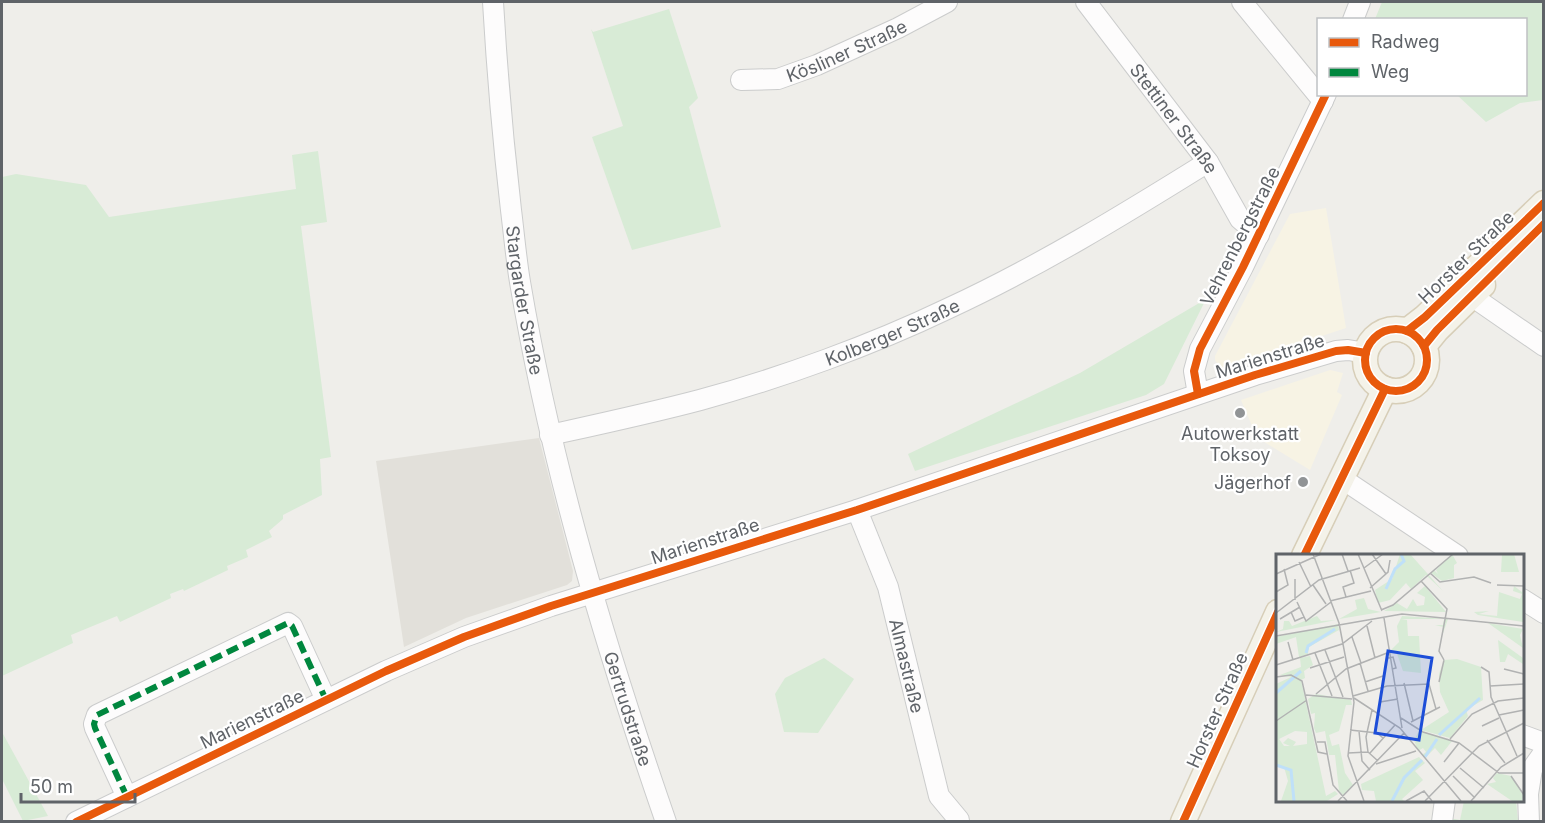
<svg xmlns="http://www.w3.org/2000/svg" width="1545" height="823" viewBox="0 0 1545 823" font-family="Inter,sans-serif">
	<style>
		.commercial { fill: #f7f3e4 }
		.education { fill: #e2e0da }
		.green { fill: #d8ebd6 }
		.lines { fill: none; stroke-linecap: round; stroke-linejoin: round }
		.minor-casing { stroke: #cbcccc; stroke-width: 22 }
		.major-casing { stroke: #d7ceb8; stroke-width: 27 }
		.minor { stroke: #fdfcfc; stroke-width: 20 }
		.major { stroke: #f4f2e9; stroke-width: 24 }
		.quiet { stroke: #00873e; stroke-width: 6; stroke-dasharray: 12 6; stroke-linecap: butt }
		.cycleway-casing { stroke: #fff; stroke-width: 11 }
		.cycleway { stroke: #e8590c; stroke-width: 8 }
		.poi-dot { fill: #919496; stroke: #fff; stroke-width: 2 }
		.labels { text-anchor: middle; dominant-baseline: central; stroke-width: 4.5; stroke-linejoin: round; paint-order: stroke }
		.street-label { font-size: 18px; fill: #5f6368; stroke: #fff }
		.poi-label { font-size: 18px; fill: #5f6368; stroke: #fff }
		.inset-river { fill: none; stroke: #bfe0f9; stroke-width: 3 }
		.inset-road { fill: none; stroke: #b1b2b2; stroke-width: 1.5 }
		.view { fill: #1d4ed8; fill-opacity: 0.15; stroke: #1d4ed8; stroke-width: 3 }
		.inset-edge { fill: none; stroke: #5f6368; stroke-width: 3 }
	</style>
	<rect width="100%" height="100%" fill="#efeeea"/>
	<g class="commercial">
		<path d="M1326,208L1346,328L1226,368L1220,367L1215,360V356L1290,214Z"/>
		<path d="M1330,370L1343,373L1337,392L1342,395L1310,470L1261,440L1253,428L1241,400Z"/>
	</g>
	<path class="education" d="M539,438L573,571L572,581L567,585L466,618L404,647L376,461Z"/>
	<g class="green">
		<path d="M1382,2H1543V100L1520,103L1486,122L1457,95L1526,94V20L1375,19Z"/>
		<path d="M669,9L698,98L689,107L721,227L632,250L592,137L623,126L591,29L593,32Z"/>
		<path d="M318,151L327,222L301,226L331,457L320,459L322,495L283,515V519L269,531L272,537L246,550L248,557L227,566L228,570L184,591L183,589L170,594L171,598L120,622L117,616L71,635L73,643L2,676V177L16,174L86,185L109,217L296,189L292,155Z"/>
		<path d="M1206,299L1164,384L1146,395L915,471L908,454L1080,373Z"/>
		<path d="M824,658L854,679L818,733L784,732L775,694L785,678Z"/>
		<path d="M2,732L48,816L23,821L2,779Z"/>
		<path d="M1464,801H1516L1518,821L1449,822V818L1460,820Z"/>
	</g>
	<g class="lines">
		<defs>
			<g id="minor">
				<path id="s1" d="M493,2C497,71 503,141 511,210C514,234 516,258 520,282C551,466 605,646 666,822"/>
				<path id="s2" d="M1086,2L1208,162L1240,219L1259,235"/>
				<path d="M1242,2L1323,101"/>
				<path d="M1353,20L1360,2"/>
				<path id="s3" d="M741,80L778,79L817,65L898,28L947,2"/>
				<path d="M1460,288L1544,346"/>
				<path d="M1198,394L1194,371L1200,349L1243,267L1326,94"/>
				<path id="s4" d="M550,435C600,424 651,413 700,400C781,378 872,345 947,309C1038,267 1123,215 1208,162"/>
				<path d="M1341,478L1458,556"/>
				<path id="s5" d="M857,510L888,587L939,796L959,820"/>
				<path d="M1522,599L1544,613"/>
				<path d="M1522,735L1544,743"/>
				<path d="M127,797L95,728L94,724L97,715L288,623L292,626L326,700"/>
				<path d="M76,822L386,671L464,637L551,606L857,510L1255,375L1336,351L1348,350L1366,353"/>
				<path d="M1442,822L1445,800"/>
				<path d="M1529,822L1528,794L1532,769L1544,752"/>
			</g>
			<g id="major">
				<circle cx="1396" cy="360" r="31"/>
				<path d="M1407,331L1425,317L1544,203"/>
				<path d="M1424,346L1437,330L1483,285"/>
				<path d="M1304,556L1385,389"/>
				<path d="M1183,822L1278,612"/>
			</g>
		</defs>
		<use href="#minor" class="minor-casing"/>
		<use href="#major" class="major-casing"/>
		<use href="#minor" class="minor"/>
		<use href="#major" class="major"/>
		<path class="quiet" d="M127,797L95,728L94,724L97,715L288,623L292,626L326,700"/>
		<defs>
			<g id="cycleway">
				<circle cx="1396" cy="360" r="31"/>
				<path d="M1407,331L1425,317L1544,203"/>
				<path d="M1424,346L1437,330L1544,224"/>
				<path d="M1198,394L1194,371L1200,349L1243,267L1326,94"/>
				<path d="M1304,556L1385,389"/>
				<path d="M76,822L386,671L464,637L551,606L857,510L1255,375L1336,351L1348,350L1366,353"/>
				<path d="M1183,822L1278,612"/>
			</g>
		</defs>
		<use href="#cycleway" class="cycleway-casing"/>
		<use href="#cycleway" class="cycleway"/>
	</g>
	<g class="poi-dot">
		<circle cx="1240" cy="413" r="6"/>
		<circle cx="1303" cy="482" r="6"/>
	</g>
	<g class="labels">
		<g class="street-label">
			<text stroke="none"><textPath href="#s3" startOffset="111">Kösliner Straße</textPath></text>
			<text stroke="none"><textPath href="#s2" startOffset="146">Stettiner Straße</textPath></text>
			<text transform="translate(1240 236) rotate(-63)">Vehrenbergstraße</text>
			<text transform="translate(1466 257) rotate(-44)">Horster Straße</text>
			<text stroke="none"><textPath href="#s1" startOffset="300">Stargarder Straße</textPath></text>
			<text stroke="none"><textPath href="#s4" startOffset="358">Kolberger Straße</textPath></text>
			<text transform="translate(1270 356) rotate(-17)">Marienstraße</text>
			<text transform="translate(705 541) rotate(-18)">Marienstraße</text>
			<text stroke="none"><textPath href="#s5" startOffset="164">Almastraße</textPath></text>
			<text stroke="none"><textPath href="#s1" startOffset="722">Gertrudstraße</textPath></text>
			<text transform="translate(1217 710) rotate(-66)">Horster Straße</text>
			<text transform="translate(252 719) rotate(-26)">Marienstraße</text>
		</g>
		<g class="poi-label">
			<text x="1240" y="433">Autowerkstatt<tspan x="1240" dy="21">Toksoy</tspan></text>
			<text x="1291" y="482" text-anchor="end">Jägerhof</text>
		</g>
	</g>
	<g transform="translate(1276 554)">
		<rect width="248" height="248" fill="#efeeea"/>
		<path d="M124,0H134L167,37L150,21L135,35L130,29L114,46L102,49L99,36L116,25ZM176,0L181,9L178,11V24L166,27L155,19L158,16L162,20L160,16ZM226,0H238L243,18H225ZM149,32L170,58L108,57L121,49L131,55L137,45L141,52L148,51L149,43L141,39ZM238,32L246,38L247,32V68L202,61L198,58L213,57L203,60L221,62L223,38L244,45L246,40L237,37ZM88,44L92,55L105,58L63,65L81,55L79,46ZM41,62L45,67L60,66L0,78L7,75L8,67H13L16,72ZM126,62L172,65L166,82L167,73L159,71H167L168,65H125L131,66L132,82H143L145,119L127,117L120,97L112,99L123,88L121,72ZM212,69L247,75L244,81L247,94ZM62,70L63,76L33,93L32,100L23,103L20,83L0,90V83ZM222,86L247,104V110L232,100L229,108H224ZM34,102L37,111L28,117L29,124L25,126L50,242L59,237L62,240L51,247H5L12,227L8,213L0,212V130L15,123L4,121L25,113L24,104ZM19,177L31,178V190L17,192L20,188L12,184L7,189L14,192H8L3,185ZM181,105L205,113L207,146L190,156L192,162L174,184L145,176L173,158L164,138L163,120L168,106ZM40,140L75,146L76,151H70L63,177L53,181L56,192L63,190L69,219L77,231L67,241L63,237L59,201H53L49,177L40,179L38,174L39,159L35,160L32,145ZM143,177L176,187L165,201L159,194L149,204L146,201L150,198L147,194L142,197L138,186ZM143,203L149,209L139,217L147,226L126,245L128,247H100L98,237L86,236L85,230ZM221,219L235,222L247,241L246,247H236L211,230L220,228L217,224Z" fill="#d8ebd6" fill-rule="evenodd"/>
		<path class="inset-river" d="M110,35L119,15L128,7L125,0M30,99L32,92L59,75M0,139L25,117M163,181L204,144M149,203L161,185M0,211L15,216L18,247M116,247L128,224L146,206"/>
		<path class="inset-road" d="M37,0L63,69L78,148M66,0L72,17M82,0L106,57M96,0L110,20M23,8L35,33M88,14L107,0M154,19L164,28L198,23L215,29M0,20L45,0M19,25V46M145,27L171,55L163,97L168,106M37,31L50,50M221,31L248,32M94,34L112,18L114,6M0,38L12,31L8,15M70,43L67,33L78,29L74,16M54,47L95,37M21,48L30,67L55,48M105,56L117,51L177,0M15,58L19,67L28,63M0,59L43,26L84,14M108,64L126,174M4,65L24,53M91,72L99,104M0,82L126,60L248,72M76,83L85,109M12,88L17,106M49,96L67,143M39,99L56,142M112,104L117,103L120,114L116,115M84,109L92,137M0,111L66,90L96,67M205,113L213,118L215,143L241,202M34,114L68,103M228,115L248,120M0,123L15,121L26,127L42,198L51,200M89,128L107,122M163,128L168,106M128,129L137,167M214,132L248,130M40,140L70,115L111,99M30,141L76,145M77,142L111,132L153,130L160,155M78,144L124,174L185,247M78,148L72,202L88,247M104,148L122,145M96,156L90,183L92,198L102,207M223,161L248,156M125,164L147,178L183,189L223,219H248M0,167L31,146M135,168L164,153M206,172L223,164M74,176L101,179L107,184M83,177L86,207L94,216M174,185L196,160L222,147L248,144M211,186L229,209M41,188H49L57,231L71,247M72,199L92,198M94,199L119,171M168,208L183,189M100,210L140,197M184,214L208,234M177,222L199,244M235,222L248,241M62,247L128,179M130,247L148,237L156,247M149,247L203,192L248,169M195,247L225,213L248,199"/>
		<path class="view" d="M112,97L156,104L143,186L99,179Z"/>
		<rect width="248" height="248" class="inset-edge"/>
	</g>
	<rect width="1545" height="823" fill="none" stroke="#5f6368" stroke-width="6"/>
	<rect x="1317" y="18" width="210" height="78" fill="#ffffff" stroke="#bfc1c3" stroke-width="1.5"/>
	<rect x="1329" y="38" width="30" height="9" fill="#e8590c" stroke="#bfc1c3" stroke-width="1.5"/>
	<text x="1371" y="48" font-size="18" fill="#5f6368">Radweg</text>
	<rect x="1329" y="68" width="30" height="9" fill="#00873e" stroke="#bfc1c3" stroke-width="1.5"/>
	<text x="1371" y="78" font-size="18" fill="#5f6368">Weg</text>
	<path d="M21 793v9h114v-9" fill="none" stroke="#5f6368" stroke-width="3"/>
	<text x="30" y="793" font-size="18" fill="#5f6368" stroke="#ffffff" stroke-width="4.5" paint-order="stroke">50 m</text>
</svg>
